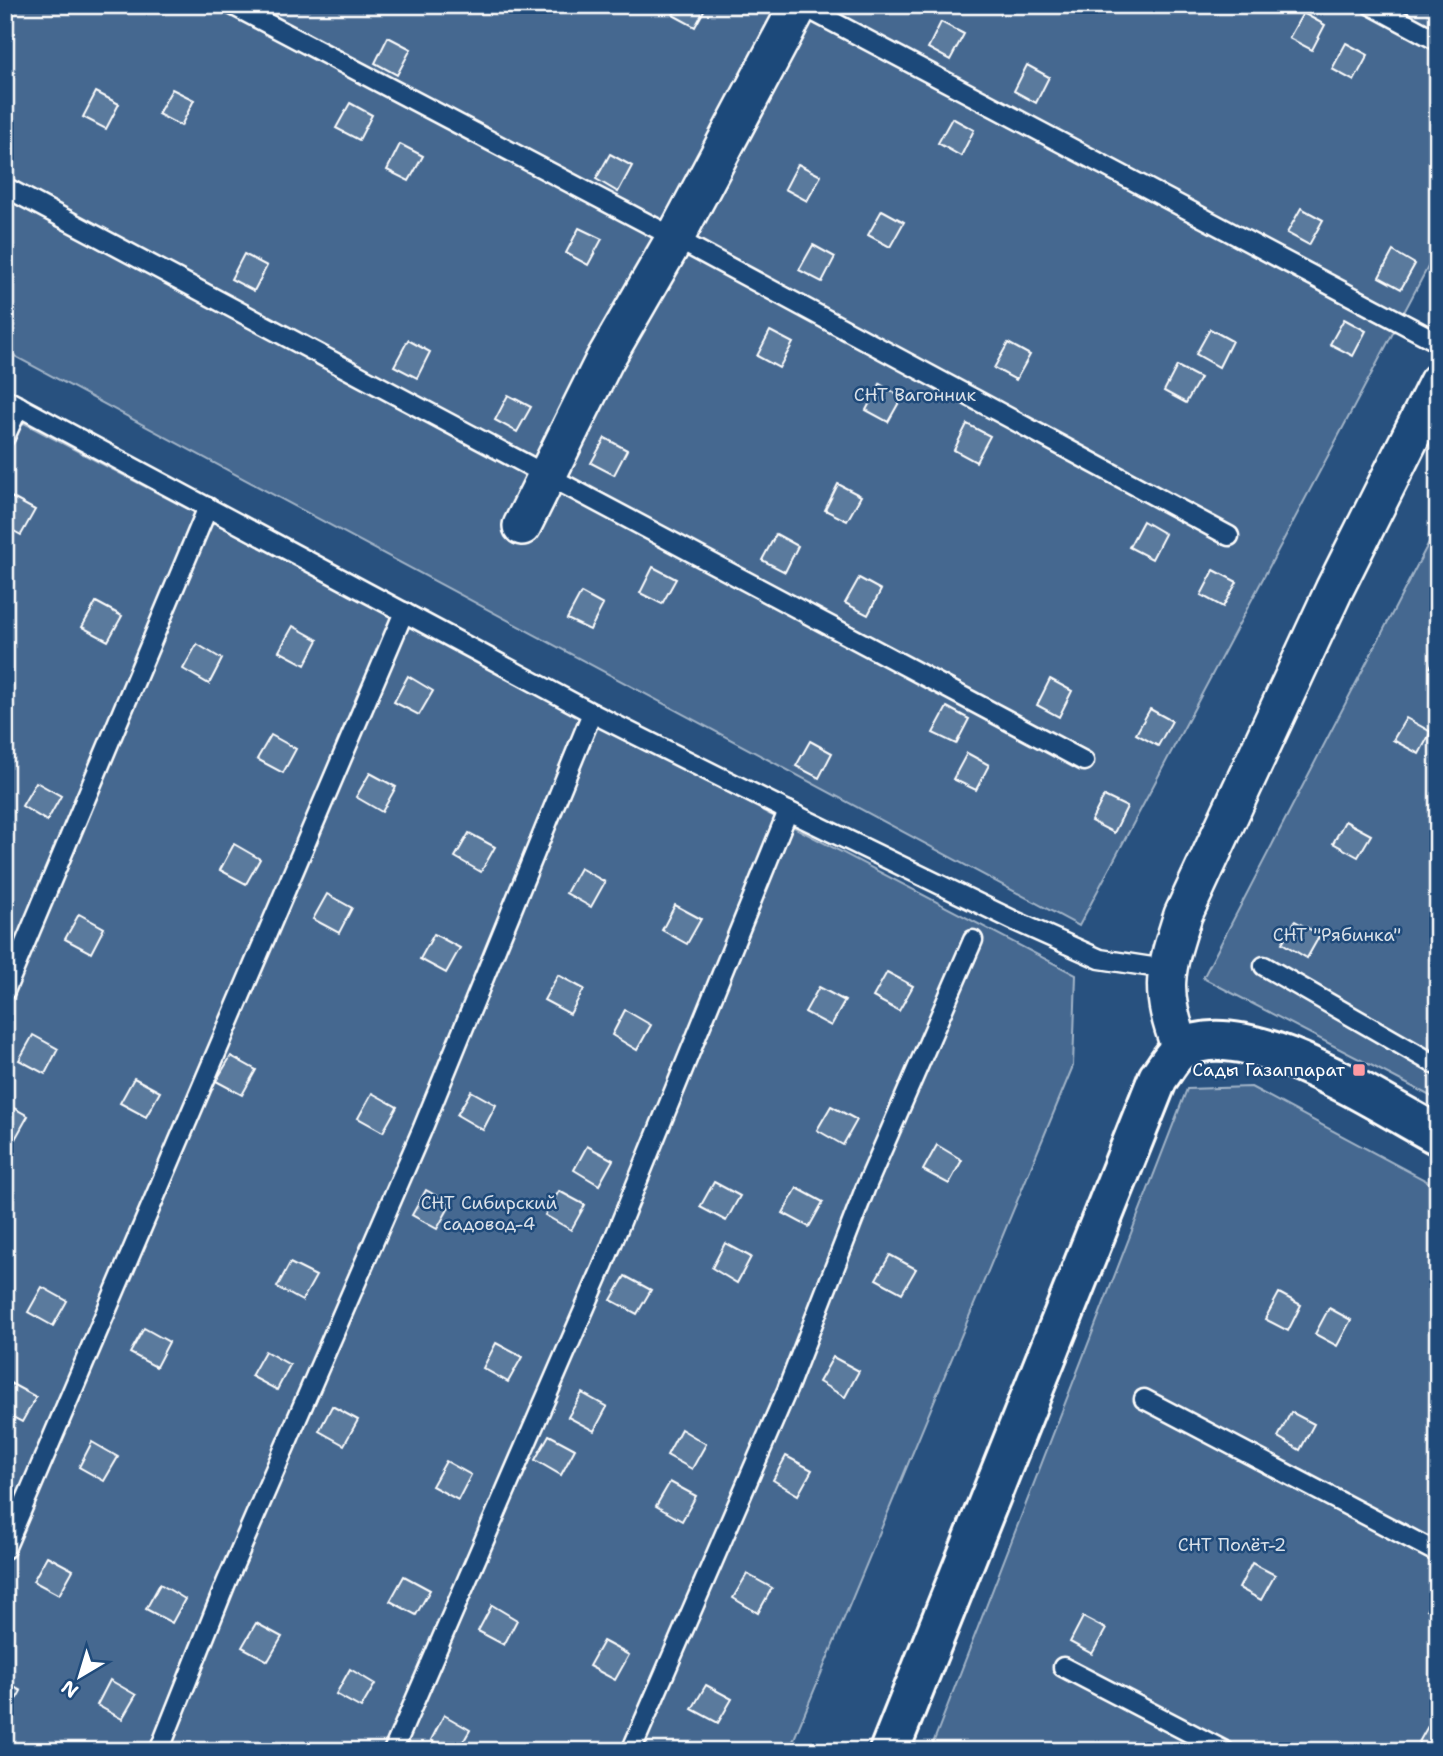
<svg xmlns="http://www.w3.org/2000/svg" width="1443" height="1756" viewBox="0 0 1443 1756" font-family="'Shantell Sans',sans-serif">
	<style>
		.green { fill: #446890; stroke: #a2b4c8; stroke-width: 2 }
		.building { fill: #5a7a9d; stroke: #fff; stroke-width: 2 }
		.lines { fill: none; stroke-linecap: round; stroke-linejoin: round }
		.service-casing { stroke: #fff; stroke-width: 23 }
		.minor-casing { stroke: #fff; stroke-width: 42 }
		.tertiary-casing { stroke: #fff; stroke-width: 44 }
		.service { stroke: #1f4a7a; stroke-width: 18 }
		.minor { stroke: #1f4a7a; stroke-width: 37 }
		.tertiary { stroke: #1f4a7a; stroke-width: 38 }
		.poi-dot { fill: #ff9aa2; stroke: #1f4a7a; stroke-width: 2.5 }
		.labels { text-anchor: middle; dominant-baseline: central; stroke-width: 5; stroke-linejoin: round; paint-order: stroke }
		.park-label { font-size: 18px; fill: #dae1e9; stroke: #1f4a7a }
		.poi-label { font-size: 18px; fill: #fff; stroke: #1f4a7a; text-anchor: end }
	</style>
	<rect width="100%" height="100%" fill="#28517f"/>
	<filter id="ink" filterUnits="userSpaceOnUse"><feTurbulence type="fractalNoise" baseFrequency=".0143" numOctaves="2"/><feDisplacementMap in="SourceGraphic" scale="14" xChannelSelector="R" yChannelSelector="G"/><feConvolveMatrix kernelMatrix="1 2 1 2 8 2 1 2 1" color-interpolation-filters="sRGB"/></filter>
	<g filter="url(#ink)">
		<g class="green">
			<path d="M5,5H1438V248L1079,926L5,351Z"/>
			<path d="M5,413L1076,975L1073,1066L789,1751H5Z"/>
			<path d="M1438,525V1100L1203,978Z"/>
			<path d="M1251,1087L1438,1187V1751H930L1187,1089Z"/>
		</g>
		<g class="building">
			<path d="M679,5H707L695,27L673,15Z"/>
			<path d="M1303,13L1325,25L1312,50L1289,38Z"/>
			<path d="M941,22L964,34L950,60L928,48Z"/>
			<path d="M388,37L411,49L397,75L375,63Z"/>
			<path d="M1346,43L1368,55L1354,81L1332,69Z"/>
			<path d="M1027,65L1049,77L1036,103L1014,91Z"/>
			<path d="M172,89L194,100L181,126L158,114Z"/>
			<path d="M96,92L119,104L106,129L83,117Z"/>
			<path d="M350,103L372,115L359,140L336,128Z"/>
			<path d="M952,118L974,130L961,156L938,143Z"/>
			<path d="M400,144L423,156L409,181L387,170Z"/>
			<path d="M610,154L632,166L618,192L596,179Z"/>
			<path d="M798,164L821,176L807,201L785,189Z"/>
			<path d="M1301,208L1323,220L1309,245L1287,233Z"/>
			<path d="M882,210L904,222L890,247L868,235Z"/>
			<path d="M579,228L602,239L588,265L566,253Z"/>
			<path d="M813,245L835,257L822,282L799,270Z"/>
			<path d="M1393,251L1415,264L1401,289L1379,277Z"/>
			<path d="M244,254L267,266L254,291L231,279Z"/>
			<path d="M1344,319L1366,331L1353,356L1330,344Z"/>
			<path d="M1210,329L1232,341L1219,367L1196,354Z"/>
			<path d="M770,331L793,343L779,368L757,356Z"/>
			<path d="M408,340L430,352L417,378L394,366Z"/>
			<path d="M1008,343L1030,355L1016,380L994,368Z"/>
			<path d="M1177,366L1200,378L1186,403L1164,391Z"/>
			<path d="M880,384L902,397L888,422L866,410Z"/>
			<path d="M508,395L531,407L517,432L495,420Z"/>
			<path d="M967,424L990,436L976,462L954,450Z"/>
			<path d="M605,438L627,450L614,475L591,463Z"/>
			<path d="M838,484L861,496L847,521L825,510Z"/>
			<path d="M9,496L35,510L21,535L5,526V503Z"/>
			<path d="M1143,521L1165,534L1152,559L1129,547Z"/>
			<path d="M776,534L798,546L785,572L762,560Z"/>
			<path d="M653,567L676,579L662,604L640,593Z"/>
			<path d="M1214,570L1237,582L1223,607L1201,595Z"/>
			<path d="M859,578L881,590L868,615L845,603Z"/>
			<path d="M581,593L603,605L590,630L567,619Z"/>
			<path d="M96,602L122,616L108,641L82,627Z"/>
			<path d="M293,626L318,640L305,665L279,651Z"/>
			<path d="M197,644L222,659L209,684L183,669Z"/>
			<path d="M1438,652V671L1430,667Z"/>
			<path d="M408,676L433,691L419,715L394,702Z"/>
			<path d="M1050,679L1072,691L1059,717L1037,705Z"/>
			<path d="M947,707L969,719L956,744L933,733Z"/>
			<path d="M1150,709L1172,721L1158,746L1136,734Z"/>
			<path d="M1406,718L1431,732L1419,754L1393,740Z"/>
			<path d="M271,735L296,749L283,773L257,759Z"/>
			<path d="M810,741L832,753L819,778L796,766Z"/>
			<path d="M967,753L989,765L976,790L953,779Z"/>
			<path d="M370,773L396,787L382,812L356,797Z"/>
			<path d="M36,782L61,796L47,821L22,806Z"/>
			<path d="M1104,796L1127,807L1114,833L1091,821Z"/>
			<path d="M1345,821L1371,835L1358,857L1333,843Z"/>
			<path d="M469,833L495,847L481,872L455,857Z"/>
			<path d="M234,844L260,859L246,884L220,870Z"/>
			<path d="M580,868L605,882L591,907L566,893Z"/>
			<path d="M327,894L352,908L339,933L313,919Z"/>
			<path d="M675,905L701,919L687,944L662,930Z"/>
			<path d="M79,914L104,928L91,953L65,939Z"/>
			<path d="M1295,921L1320,935L1307,958L1282,943Z"/>
			<path d="M434,934L460,948L446,973L420,959Z"/>
			<path d="M887,972L913,986L899,1011L873,997Z"/>
			<path d="M558,975L584,989L570,1014L544,1000Z"/>
			<path d="M819,987L845,1001L831,1026L805,1012Z"/>
			<path d="M625,1010L651,1025L637,1050L612,1035Z"/>
			<path d="M33,1035L58,1049L45,1074L19,1060Z"/>
			<path d="M231,1056L256,1070L242,1095L216,1081Z"/>
			<path d="M134,1078L160,1092L146,1117L120,1103Z"/>
			<path d="M471,1091L496,1105L483,1130L457,1115Z"/>
			<path d="M372,1093L397,1107L383,1132L358,1118Z"/>
			<path d="M5,1103L28,1116L14,1141L5,1136Z"/>
			<path d="M831,1106L857,1120L843,1145L817,1130Z"/>
			<path d="M937,1145L962,1160L949,1184L923,1170Z"/>
			<path d="M587,1146L613,1160L599,1185L574,1170Z"/>
			<path d="M714,1182L740,1196L726,1221L700,1207Z"/>
			<path d="M797,1188L823,1202L809,1227L783,1213Z"/>
			<path d="M426,1190L451,1204L437,1229L412,1215Z"/>
			<path d="M559,1191L585,1205L571,1230L545,1215Z"/>
			<path d="M725,1243L751,1257L737,1283L712,1268Z"/>
			<path d="M890,1255L916,1269L902,1293L876,1279Z"/>
			<path d="M290,1263L316,1276L302,1301L277,1287Z"/>
			<path d="M625,1276L651,1290L637,1314L611,1300Z"/>
			<path d="M42,1287L67,1301L53,1326L28,1312Z"/>
			<path d="M1279,1293L1301,1305L1288,1331L1265,1319Z"/>
			<path d="M1329,1308L1351,1320L1337,1346L1315,1334Z"/>
			<path d="M144,1328L169,1342L156,1367L130,1353Z"/>
			<path d="M496,1343L522,1357L508,1382L483,1368Z"/>
			<path d="M265,1351L290,1365L277,1390L251,1376Z"/>
			<path d="M833,1357L859,1371L845,1397L819,1382Z"/>
			<path d="M10,1383L36,1397L22,1422L5,1413V1392Z"/>
			<path d="M582,1393L607,1407L594,1431L568,1417Z"/>
			<path d="M332,1406L358,1420L344,1445L319,1431Z"/>
			<path d="M1291,1412L1314,1424L1300,1450L1278,1437Z"/>
			<path d="M681,1429L706,1444L692,1469L667,1455Z"/>
			<path d="M549,1435L575,1449L561,1475L535,1460Z"/>
			<path d="M92,1442L118,1457L104,1481L79,1467Z"/>
			<path d="M786,1456L812,1470L798,1495L773,1480Z"/>
			<path d="M446,1461L471,1475L458,1500L432,1486Z"/>
			<path d="M670,1482L696,1496L682,1521L656,1506Z"/>
			<path d="M47,1556L73,1570L59,1595L33,1581Z"/>
			<path d="M1252,1563L1275,1575L1261,1600L1239,1588Z"/>
			<path d="M747,1574L772,1588L758,1613L733,1598Z"/>
			<path d="M404,1576L430,1590L416,1615L390,1601Z"/>
			<path d="M160,1584L185,1599L172,1623L146,1609Z"/>
			<path d="M1438,1590V1615L1427,1609Z"/>
			<path d="M492,1605L517,1620L504,1645L478,1631Z"/>
			<path d="M1083,1617L1106,1629L1092,1654L1070,1642Z"/>
			<path d="M256,1623L282,1637L268,1661L242,1647Z"/>
			<path d="M603,1641L629,1655L615,1680L589,1666Z"/>
			<path d="M350,1669L375,1684L361,1708L336,1694Z"/>
			<path d="M110,1680L136,1695L122,1719L97,1705Z"/>
			<path d="M5,1682L21,1691L7,1716L5,1715Z"/>
			<path d="M706,1685L732,1699L718,1723L692,1709Z"/>
			<path d="M444,1715L470,1730L458,1751H450L431,1740Z"/>
			<path d="M1428,1726L1438,1731V1751H1414Z"/>
		</g>
		<g class="lines">
			<defs>
				<g id="service">
					<path d="M232,5L675,238L1229,536"/>
					<path d="M801,5L1438,342"/>
					<path d="M1371,5L1438,41"/>
					<path d="M5,187L1084,761"/>
					<path d="M5,399L592,713L788,811L1015,921L1100,959L1165,969"/>
					<path d="M5,437L19,406"/>
					<path d="M1264,966L1438,1066"/>
					<path d="M5,991L208,507"/>
					<path d="M1144,1399L1438,1553"/>
					<path d="M5,1549L404,612"/>
					<path d="M1063,1667L1225,1751"/>
					<path d="M159,1751L226,1583L422,1130L592,713"/>
					<path d="M393,1751L603,1266L788,811"/>
					<path d="M631,1751L787,1390L865,1189L973,940"/>
				</g>
				<g id="minor">
					<path d="M522,526L604,361L675,238L799,5"/>
					<path d="M1181,1049C1159,989 1164,974 1183,915L1334,590L1438,382"/>
				</g>
				<path id="tertiary" d="M889,1751L1158,1078C1165,1069 1173,1054 1182,1049C1245,1013 1381,1105 1438,1135"/>
			</defs>
			<use href="#service" class="service-casing"/>
			<use href="#minor" class="minor-casing"/>
			<use href="#tertiary" class="tertiary-casing"/>
			<use href="#service" class="service"/>
			<use href="#minor" class="minor"/>
			<use href="#tertiary" class="tertiary"/>
		</g>
	</g>
	<rect class="poi-dot" x="1352" y="1063" width="14" height="14" rx="3.5"/>
	<g class="labels">
		<g class="park-label">
			<text x="915" y="395">СНТ Вагонник</text>
			<text x="1337" y="935">СНТ "Рябинка"</text>
			<text x="489" y="1203">СНТ Сибирский<tspan x="489" dy="21">садовод-4</tspan></text>
			<text x="1232" y="1545">СНТ Полёт-2</text>
		</g>
		<g class="poi-label">
			<text x="1345" y="1070">Сады Газаппарат</text>
		</g>
	</g>
	<rect width="1443" height="1756" fill="none" stroke="#1f4a7a" stroke-width="28"/>
	<rect x="14" y="14" width="1415" height="1728" fill="none" stroke="#fff" stroke-width="2.5" filter="url(#ink)"/>
	<g transform="translate(80 1676) rotate(218)" stroke="#1f4a7a" stroke-width="5" paint-order="stroke">
	<path d="M0-5L12 26L0 18L-12 26Z" fill="#ffffff"/>
	<text y="-10" font-size="19" font-weight="bold" text-anchor="middle" fill="#ffffff">N</text>
	</g>
</svg>
